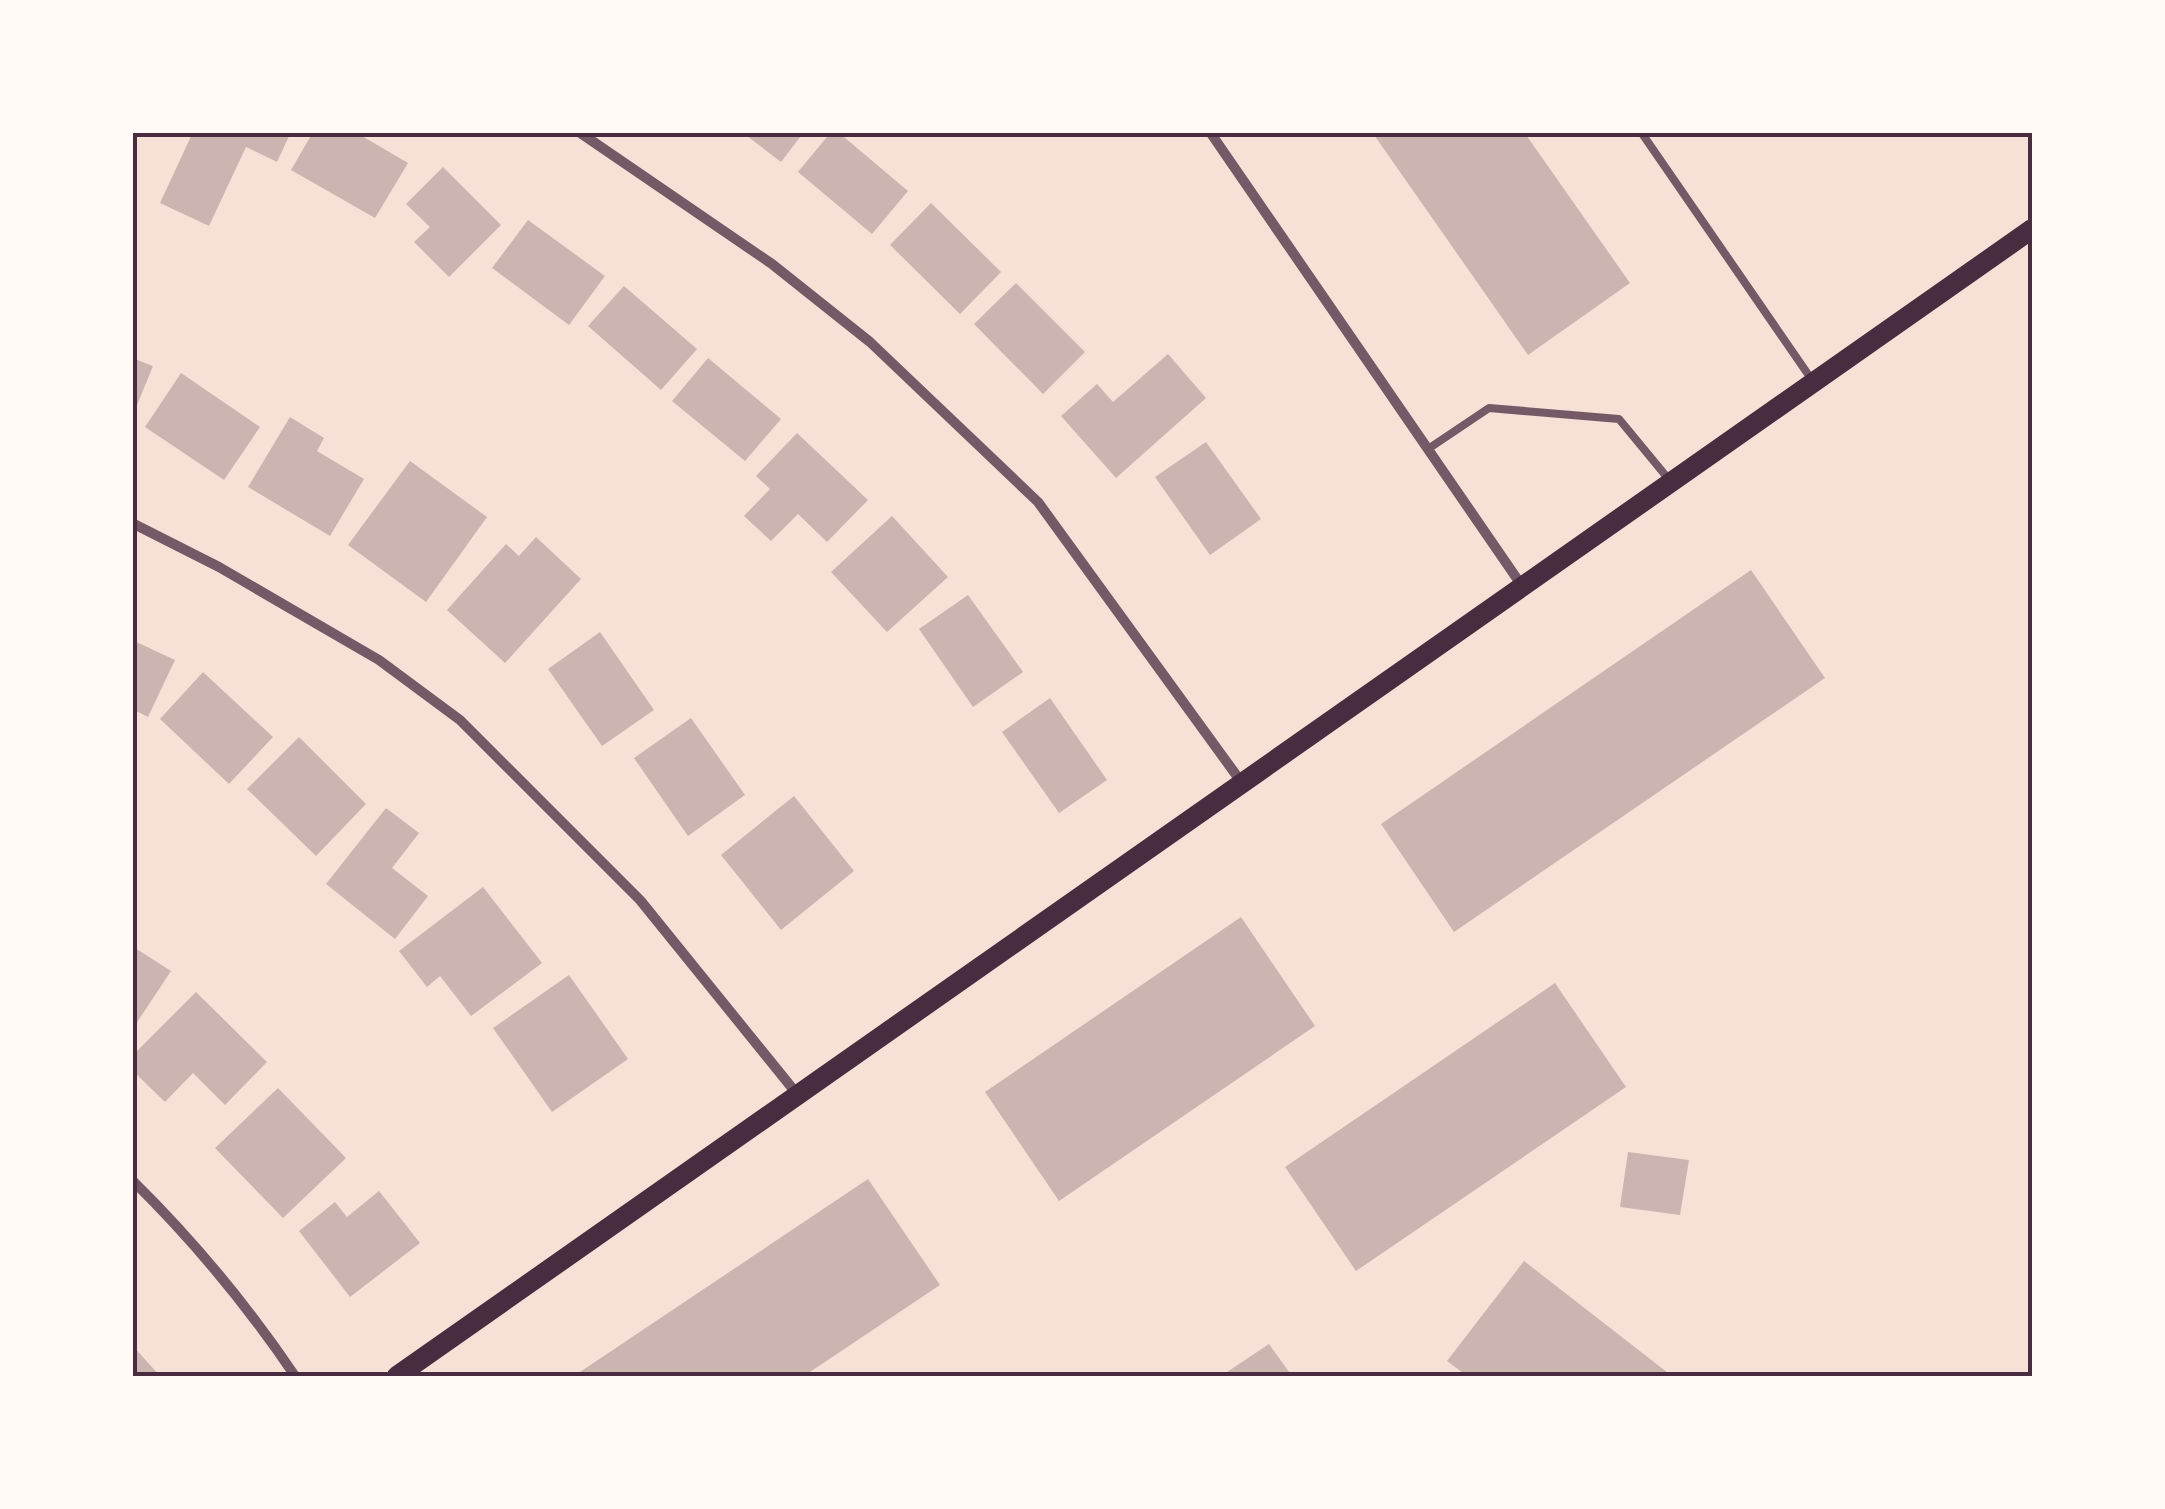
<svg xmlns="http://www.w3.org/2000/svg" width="2165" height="1509" viewBox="0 0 2165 1509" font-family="'Space Grotesk',sans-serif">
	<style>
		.building { fill: #ccb4b1 }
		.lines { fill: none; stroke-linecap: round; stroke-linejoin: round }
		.service { stroke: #755966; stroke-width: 8 }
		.minor { stroke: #755966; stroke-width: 10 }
		.secondary { stroke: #4a2c40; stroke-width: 20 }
		.neatline { fill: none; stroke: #4a2c40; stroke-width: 4 }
	</style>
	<rect width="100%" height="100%" fill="#f7e1d7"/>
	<g class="building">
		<path d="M193,132H291L277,162L246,147L209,226L160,203Z"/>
		<path d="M313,132H355L408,163L375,218L291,170Z"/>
		<path d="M742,132H804L781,162Z"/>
		<path d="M831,132H838L908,191L872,234L798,172Z"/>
		<path d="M1372,132H1524L1630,283L1528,355Z"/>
		<path d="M443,167L501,225L449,277L414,242L430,227L406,204Z"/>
		<path d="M931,203L1001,272L960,314L890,245Z"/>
		<path d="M528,220L605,276L569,325L492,268Z"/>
		<path d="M1016,283L1085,352L1043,394L974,324Z"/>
		<path d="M624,286L697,349L661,390L588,326Z"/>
		<path d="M1168,354L1206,398L1116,478L1061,416L1097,384L1113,402Z"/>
		<path d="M132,358L153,366L133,415H132Z"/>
		<path d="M708,358L781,419L745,461L672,401Z"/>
		<path d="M181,373L260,427L224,480L145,427Z"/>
		<path d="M290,417L324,438L317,451L364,479L330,536L248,487Z"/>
		<path d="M797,433L868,500L827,542L798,514L771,541L744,516L770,489L756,476Z"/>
		<path d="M1206,442L1261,519L1210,555L1155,477Z"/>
		<path d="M410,461L487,517L426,602L348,545Z"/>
		<path d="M892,516L948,577L887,632L831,572Z"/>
		<path d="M536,537L581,579L505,663L447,610L506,544L519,556Z"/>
		<path d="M1751,570L1825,678L1454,932L1381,824Z"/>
		<path d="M968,595L1023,672L973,707L919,629Z"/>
		<path d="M600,632L654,710L602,746L548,669Z"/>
		<path d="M132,640L175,660L148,717L132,709Z"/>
		<path d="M203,672L273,737L229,784L160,719Z"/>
		<path d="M1050,698L1107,780L1059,813L1002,732Z"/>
		<path d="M691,718L745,795L688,836L634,758Z"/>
		<path d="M299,737L366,804L316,856L247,789Z"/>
		<path d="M794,796L854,871L781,930L721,855Z"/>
		<path d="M386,808L419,833L392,868L428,896L395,939L326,884Z"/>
		<path d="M483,887L542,963L471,1016L440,976L427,987L399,951Z"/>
		<path d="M1241,917L1315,1026L1059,1201L985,1092Z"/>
		<path d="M132,946L171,971L132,1030Z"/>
		<path d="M569,975L628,1059L552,1112L493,1028Z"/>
		<path d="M1555,983L1626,1087L1356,1271L1285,1167Z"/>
		<path d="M196,992L267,1062L225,1105L193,1073L165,1102L132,1070V1056Z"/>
		<path d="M278,1088L346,1158L283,1218L215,1148Z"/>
		<path d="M1628,1152L1689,1160L1680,1215L1620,1207Z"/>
		<path d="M868,1179L940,1285L804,1376H574Z"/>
		<path d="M379,1191L420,1243L350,1297L299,1231L335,1202L347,1217Z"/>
		<path d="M1524,1261L1672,1376H1467L1447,1361Z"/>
		<path d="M1269,1344L1292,1376H1221Z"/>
		<path d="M132,1345L160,1376H132Z"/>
	</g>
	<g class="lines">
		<g class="service">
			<path d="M1641,132L1812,380"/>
			<path d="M1428,449L1489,408L1619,419L1671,482"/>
		</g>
		<g class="minor">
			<path d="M579,132L772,264L870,342L1038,502L1242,783"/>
			<path d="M1210,132L1522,586"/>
			<path d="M132,523L219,567L379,660L460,720L640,900L797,1094"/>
			<path d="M132,1180C193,1240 247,1305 295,1376"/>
		</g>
		<path class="secondary" d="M397,1376L2032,229"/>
	</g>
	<rect width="2165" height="1509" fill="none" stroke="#fffaf5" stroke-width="270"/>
	<rect x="135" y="135" width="1895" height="1239" class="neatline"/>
</svg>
